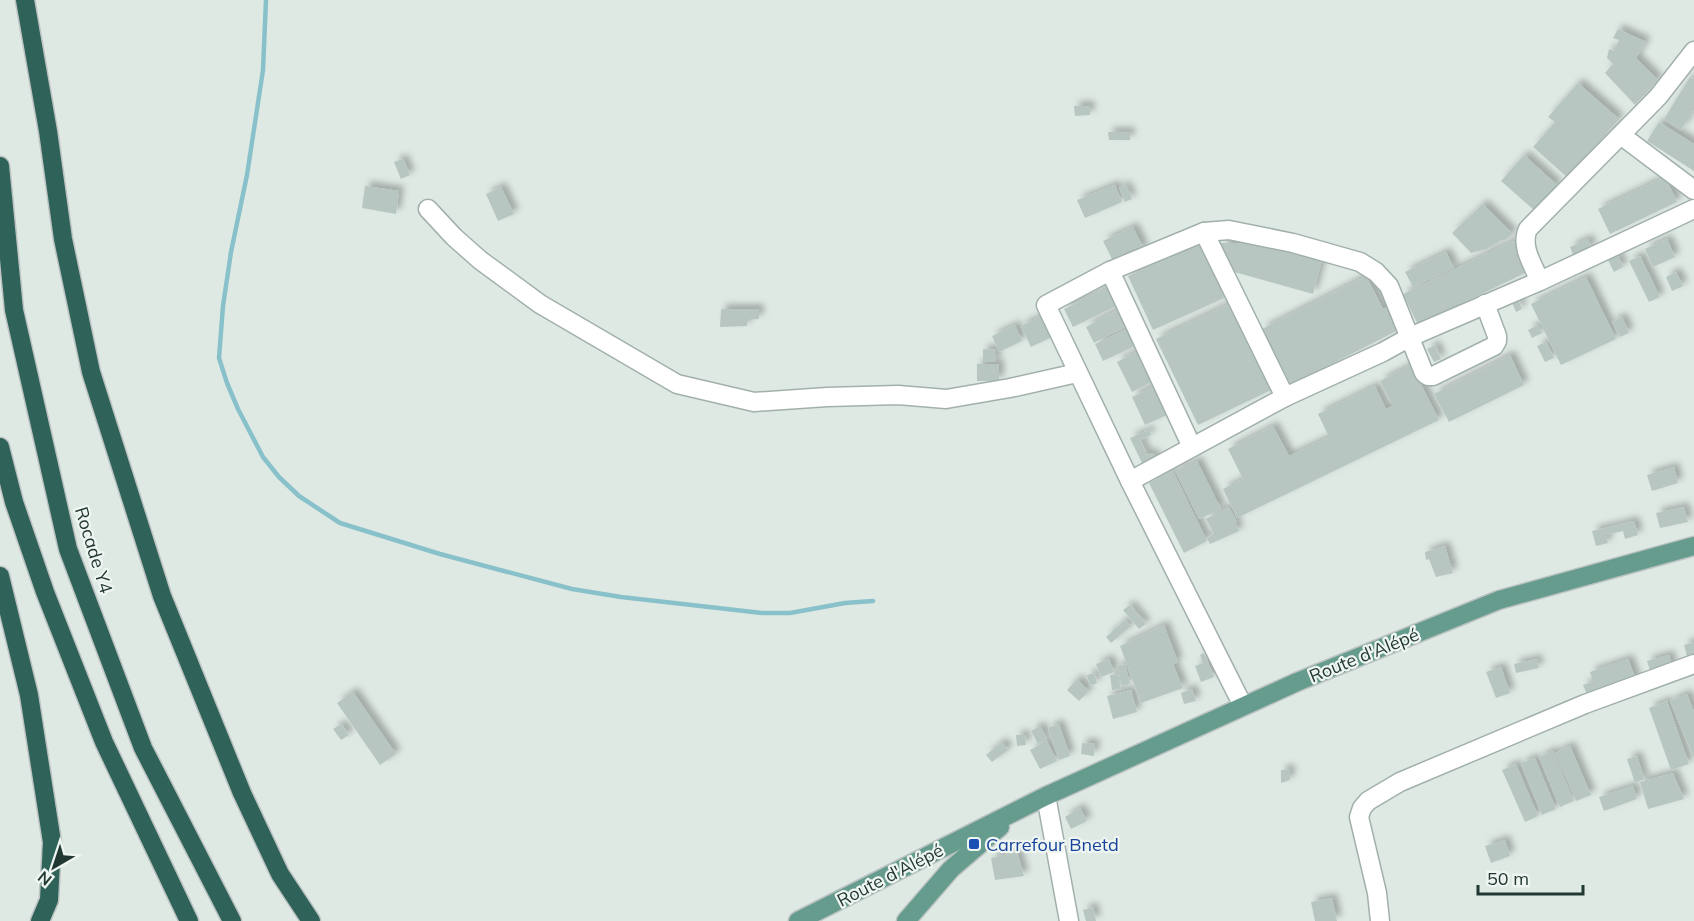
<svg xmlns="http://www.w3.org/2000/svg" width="1694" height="921" viewBox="0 0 1694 921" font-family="Mulish,sans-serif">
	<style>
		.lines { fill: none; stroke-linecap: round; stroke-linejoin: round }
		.stream { stroke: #89c1cb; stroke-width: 4.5 }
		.building { fill: #b7c6c0; filter: url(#shadow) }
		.minor-casing { stroke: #a2b0ab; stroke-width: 21 }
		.major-casing { stroke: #bcc3c2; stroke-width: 21 }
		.highway-casing { stroke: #bcc3c2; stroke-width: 21 }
		.minor { stroke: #fff; stroke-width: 18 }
		.major { stroke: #669c8e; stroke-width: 18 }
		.highway { stroke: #2f6258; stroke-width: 18 }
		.transit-dot { fill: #1a4fb4; stroke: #eff6f2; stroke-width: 2 }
		.labels { text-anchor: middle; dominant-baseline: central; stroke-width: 4.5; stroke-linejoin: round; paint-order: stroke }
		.street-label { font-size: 18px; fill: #213832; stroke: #eff6f2 }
		.transit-label { font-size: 18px; fill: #164399; stroke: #eff6f2; text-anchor: start }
	</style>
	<defs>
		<filter id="shadow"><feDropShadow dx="5" dy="-5" stdDeviation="3" flood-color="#0004"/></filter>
	</defs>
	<rect width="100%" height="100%" fill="#dfe9e4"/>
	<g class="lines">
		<path class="stream" d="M266,0L263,70L247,175L231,252L223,306L219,358L227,383L238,409L263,457L279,477L299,496L340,523L440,554L572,589L621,597L762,613H790L845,603L873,601"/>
	</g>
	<g class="building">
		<path d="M1618,29L1646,42L1636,58L1658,80L1635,105L1605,73L1613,64L1607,58L1609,49L1614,51L1619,40L1613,38Z"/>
		<path d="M1690,77L1694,79V110L1681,130L1664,119Z"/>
		<path d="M1578,83L1619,119L1568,178L1533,147L1555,122L1548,117Z"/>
		<path d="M1074,106H1090V115L1075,116Z"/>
		<path d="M1659,122L1694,144V171L1647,141Z"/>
		<path d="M1108,132H1130V140H1109Z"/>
		<path d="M1524,155L1557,185L1535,211L1501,181Z"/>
		<path d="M403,159L410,175L401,179L394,162Z"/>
		<path d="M1665,177L1677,202L1610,234L1598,209Z"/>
		<path d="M1115,185L1122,202L1085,218L1077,200Z"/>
		<path d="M1125,185L1132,199L1125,202L1119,188Z"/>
		<path d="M365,186L399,191L396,214L362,208Z"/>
		<path d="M501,187L514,214L498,221L486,194Z"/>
		<path d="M1483,204L1513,234L1505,240H1502L1487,249L1471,253L1452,233Z"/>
		<path d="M1133,227L1144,249L1114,263L1103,241Z"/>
		<path d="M1588,239L1592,248L1574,257L1570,247Z"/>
		<path d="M1667,239L1675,257L1653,267L1645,249Z"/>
		<path d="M1514,241L1529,271L1418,325L1403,294Z"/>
		<path d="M1221,243H1262L1322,260L1313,294L1231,271Z"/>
		<path d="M1200,244L1224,298L1153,330L1128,276Z"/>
		<path d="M1446,252L1454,268L1413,287L1405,272Z"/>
		<path d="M1618,256L1623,267L1614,272L1608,260Z"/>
		<path d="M1640,256L1660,297L1649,302L1629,261Z"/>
		<path d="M1676,272L1683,286L1672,291L1666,277Z"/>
		<path d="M1366,276L1383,309L1390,306L1402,328L1291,385L1262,329Z"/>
		<path d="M1586,277L1616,339L1561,365L1531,304Z"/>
		<path d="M1108,288L1116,306L1073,327L1064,309Z"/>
		<path d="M1518,299L1522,309L1516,312L1512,302Z"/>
		<path d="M1229,304L1271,390L1198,425L1156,339Z"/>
		<path d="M721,309H759V319L747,320V326L720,327Z"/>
		<path d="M1118,310L1126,326L1094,343L1086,327Z"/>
		<path d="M1044,315L1054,336L1031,347L1021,326Z"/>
		<path d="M1622,317L1629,333L1620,337L1612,322Z"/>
		<path d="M1015,325L1022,341L999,352L992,336Z"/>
		<path d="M1538,325L1542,333L1532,338L1528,330Z"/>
		<path d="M1127,329L1135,346L1103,361L1095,344Z"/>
		<path d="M1546,342L1554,358L1545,362L1537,346Z"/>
		<path d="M1435,345L1441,359L1434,362L1427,349Z"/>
		<path d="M983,349L996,350V362H983Z"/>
		<path d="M1138,351L1154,381L1132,392L1117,362Z"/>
		<path d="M1510,355L1524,385L1449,422L1434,394Z"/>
		<rect x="977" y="364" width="22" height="17"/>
		<path d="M1411,365L1439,420L1237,518L1223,489L1243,479L1228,449L1273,426L1289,456L1329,437L1318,414L1375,386L1386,409L1393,406L1380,381Z"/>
		<path d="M1156,386L1169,414L1145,425L1132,397Z"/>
		<path d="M1149,430L1151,435L1140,440L1147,455L1153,453L1157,461L1144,467L1130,438Z"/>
		<path d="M1197,461L1221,509L1199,519L1175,471Z"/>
		<path d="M1674,467L1678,483L1652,491L1647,475Z"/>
		<path d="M1173,471L1207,541L1184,553L1149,483Z"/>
		<path d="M1229,507L1237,522L1226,528L1236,524L1239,531L1210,544L1207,538L1214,534L1206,519Z"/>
		<path d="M1684,507L1688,522L1660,528L1656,513Z"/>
		<path d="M1634,521L1638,535L1625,539L1623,531L1606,535L1608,543L1596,546L1592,531Z"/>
		<path d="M1445,546L1453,573L1436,577L1429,559L1426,560L1425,552Z"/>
		<path d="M1130,605L1146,624L1139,629L1123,610Z"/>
		<path d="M1125,620L1131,626L1111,643L1106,637Z"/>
		<path d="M1164,625L1178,662L1173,664L1183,688L1141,703L1120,646Z"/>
		<path d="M1694,642V659L1688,660L1684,645Z"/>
		<path d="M1204,653L1214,677L1201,682L1195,666L1203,663L1200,655Z"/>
		<path d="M1669,655L1673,669L1652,676L1647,661Z"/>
		<path d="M1109,659L1114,672L1101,677L1096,664Z"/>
		<path d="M1537,659L1539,668L1516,673L1514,664Z"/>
		<path d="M1628,659L1637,682L1598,696L1590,672Z"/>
		<path d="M1125,664L1130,684L1122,686L1117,666Z"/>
		<path d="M1501,667L1510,693L1496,698L1486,672Z"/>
		<path d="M1094,673L1097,683L1090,686L1087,675Z"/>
		<path d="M1118,674L1121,689L1112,690L1110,675Z"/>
		<path d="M1077,679L1089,691L1079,701L1067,690Z"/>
		<path d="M1591,682L1597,696L1589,699L1583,685Z"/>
		<path d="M1192,689L1196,701L1184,704L1181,693Z"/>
		<path d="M1131,690L1137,712L1113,719L1107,696Z"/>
		<path d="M353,692L396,754L380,765L337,703Z"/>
		<path d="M1687,694L1694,712V758L1670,701Z"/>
		<path d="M1667,701L1689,764L1671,770L1649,708Z"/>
		<path d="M341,724L349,735L341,740L333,729Z"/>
		<path d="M1059,724L1070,756L1059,760L1048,728Z"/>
		<path d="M1040,726L1047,739L1038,744L1031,731Z"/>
		<path d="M1016,735H1025L1026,745L1017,746Z"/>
		<path d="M1047,741L1057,761L1040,769L1030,750Z"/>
		<path d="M1002,742L1008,750L992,762L986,755Z"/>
		<path d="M1082,743L1095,744L1094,756L1081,754Z"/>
		<path d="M1570,746L1591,795L1576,801L1555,753Z"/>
		<path d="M1553,751L1574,801L1560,807L1539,757Z"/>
		<path d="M1637,756L1644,779L1635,783L1627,759Z"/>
		<path d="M1535,758L1556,809L1542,815L1521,763Z"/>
		<path d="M1516,764L1538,816L1525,822L1502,770Z"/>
		<path d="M1290,769V780L1281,783V770Z"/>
		<path d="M1673,773L1684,799L1648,809L1640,782Z"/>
		<path d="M1633,786L1637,799L1604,811L1599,797Z"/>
		<path d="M1080,808L1087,821L1071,829L1065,817Z"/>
		<path d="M1505,840L1510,856L1491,863L1485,846Z"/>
		<path d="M1017,852L1024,876L995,880L991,858Z"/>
		<path d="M1332,898L1337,921H1315L1311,902Z"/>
		<path d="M1093,907L1096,921H1086L1083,910Z"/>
	</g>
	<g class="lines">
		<defs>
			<g id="minor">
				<path d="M1622,136L1694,190"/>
				<path d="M428,209L454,237L480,260L540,304L677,384L754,402L827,397L898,395L946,399L1010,388L1077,373"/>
				<path d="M1204,232L1285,397"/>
				<path d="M1110,271L1192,447"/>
				<path d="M1540,281C1533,265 1520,246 1528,229L1658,97L1694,51"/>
				<path d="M1130,481L1285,397L1383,352L1410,337L1540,281L1694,209"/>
				<path d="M1243,706L1130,481L1046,305L1110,271L1204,232L1229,230L1293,243L1360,262L1376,272L1389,286L1424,373L1428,376H1433L1494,346L1497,341V336L1485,304"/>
				<path d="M1046,796L1069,921"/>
				<path d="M1380,921L1377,893L1359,817L1362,808L1368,801L1400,782L1585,704L1694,664"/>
			</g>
			<g id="major">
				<path d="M798,921L1046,796L1297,682L1499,600L1694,546"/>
				<path d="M906,921L951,869L1000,827"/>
			</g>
			<g id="highway">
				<path d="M25,0L48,131L63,239L91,372L162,596L242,793L280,874L311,921"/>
				<path d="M0,166L14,310L68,549L143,748L232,921"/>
				<path d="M0,447L14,502L45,592L104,742L189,921"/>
				<path d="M0,576L29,695L52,842L49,900L40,921"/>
			</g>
		</defs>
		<use href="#minor" class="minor-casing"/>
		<use href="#major" class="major-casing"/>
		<use href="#highway" class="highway-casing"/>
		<use href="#minor" class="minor"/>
		<use href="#major" class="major"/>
		<use href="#highway" class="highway"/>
	</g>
	<rect class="transit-dot" x="968" y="838" width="12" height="12" rx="3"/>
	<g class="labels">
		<g class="street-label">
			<text transform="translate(94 550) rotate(73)">Rocade Y4</text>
			<text transform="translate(1364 655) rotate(-22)">Route d'Alépé</text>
			<text transform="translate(890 875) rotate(-27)">Route d'Alépé</text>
		</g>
		<g class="transit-label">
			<text x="986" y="844">Carrefour Bnetd</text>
		</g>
	</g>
	<g transform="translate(54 867) rotate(219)" stroke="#eff6f2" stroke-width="4.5" paint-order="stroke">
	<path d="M0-4.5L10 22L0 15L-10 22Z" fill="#213832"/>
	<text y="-9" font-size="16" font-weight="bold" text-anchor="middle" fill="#213832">N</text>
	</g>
	<path d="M1478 885v9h105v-9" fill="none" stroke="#213832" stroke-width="3"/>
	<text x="1487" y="885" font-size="18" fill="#213832" stroke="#eff6f2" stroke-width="4.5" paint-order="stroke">50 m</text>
</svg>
